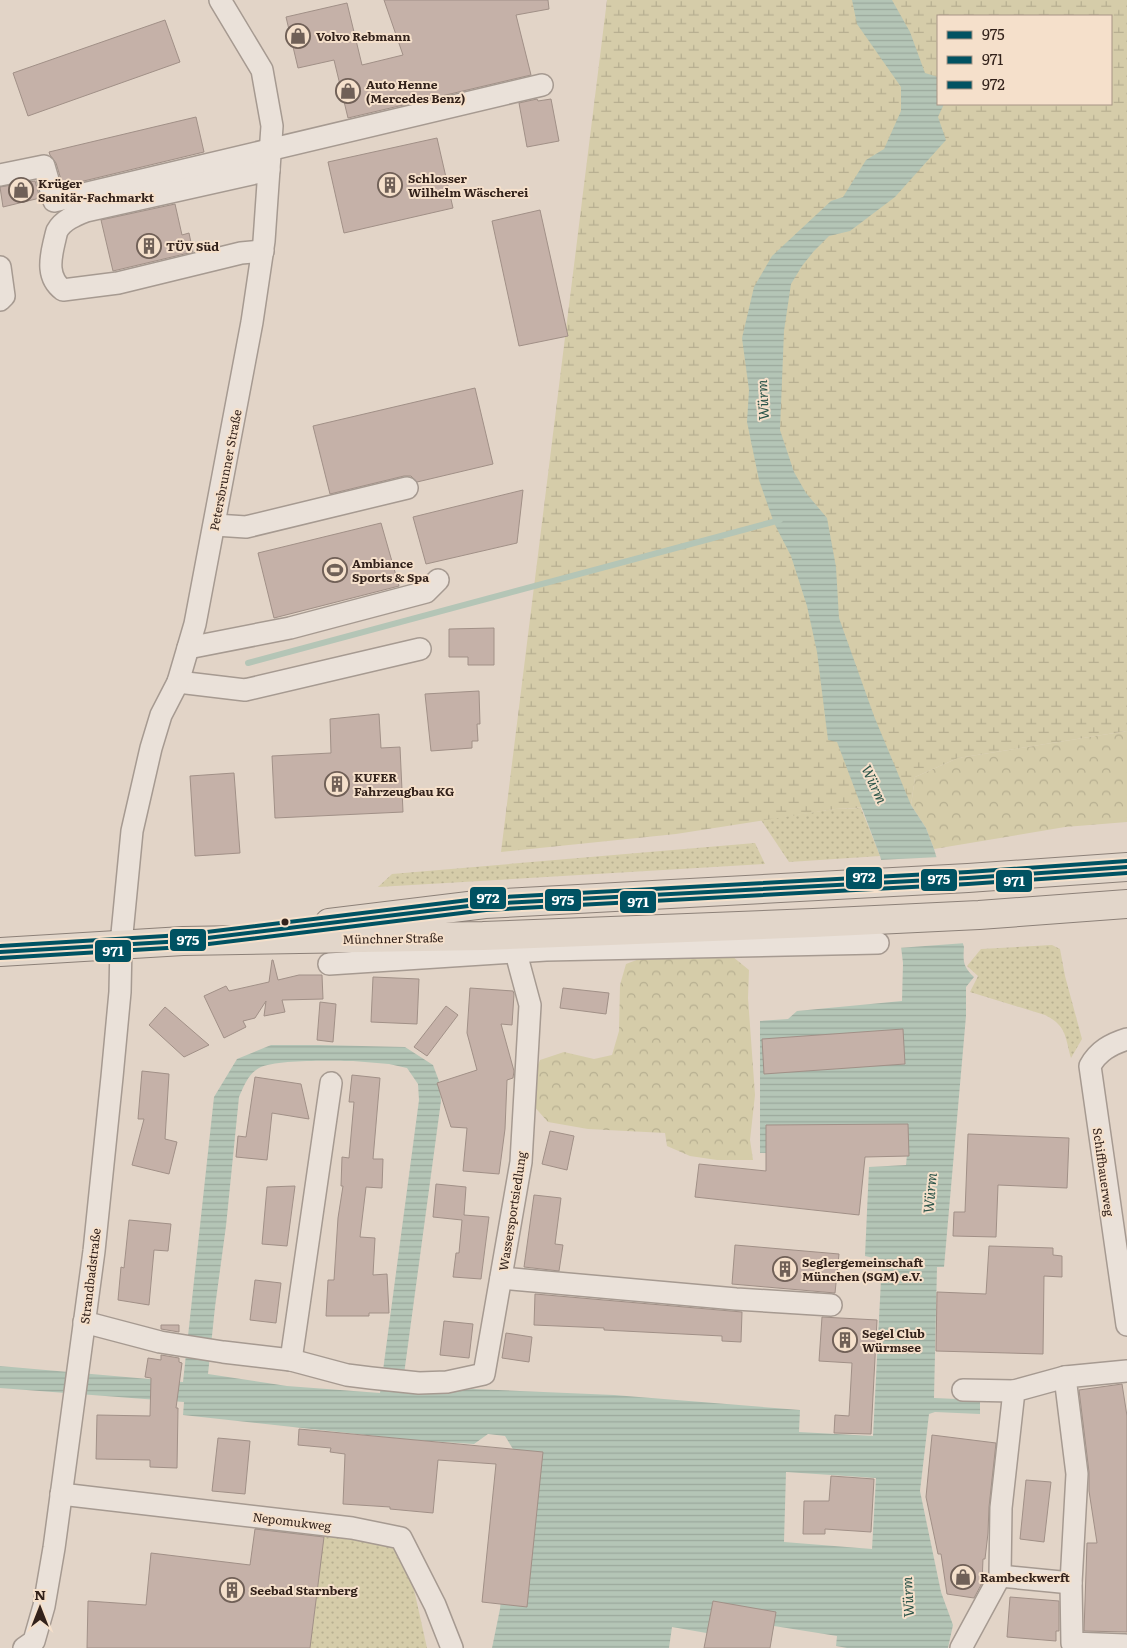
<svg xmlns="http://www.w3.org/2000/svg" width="1127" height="1648" viewBox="0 0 1127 1648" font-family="Literata,serif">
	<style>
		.grass { fill: url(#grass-dots) }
		.forest { fill: url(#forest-crowns) }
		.wetland { fill: url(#wetland-marsh); fill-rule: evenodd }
		.water { fill: url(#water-rules); fill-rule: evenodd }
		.pier { fill: #e2d4c7 }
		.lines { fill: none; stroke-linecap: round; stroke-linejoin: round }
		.stream { stroke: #b4c5b6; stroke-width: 6 }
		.building { fill: #c5b1a8; stroke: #a19087 }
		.minor-casing { stroke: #a69a91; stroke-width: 24 }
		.major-casing { stroke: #8c8078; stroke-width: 30 }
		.minor { stroke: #eae1d9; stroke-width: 21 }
		.major { stroke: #e2d6ca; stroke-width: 28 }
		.bus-1-casing { stroke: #f5e0cb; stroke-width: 8 }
		.bus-2-casing { stroke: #f5e0cb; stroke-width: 8 }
		.bus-3-casing { stroke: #f5e0cb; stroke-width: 8 }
		.bus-1 { stroke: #005262; stroke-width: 4 }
		.bus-2 { stroke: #005262; stroke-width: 4 }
		.bus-3 { stroke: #005262; stroke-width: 4 }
		.bus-dot { fill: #33221b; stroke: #f5e0cb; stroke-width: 2 }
		.labels { text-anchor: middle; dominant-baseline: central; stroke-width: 4; stroke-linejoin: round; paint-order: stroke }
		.poi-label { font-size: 12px; font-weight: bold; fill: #33221b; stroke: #f5e0cb; text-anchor: start }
		.street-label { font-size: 12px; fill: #33221b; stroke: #f5e0cb }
		.water-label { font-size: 14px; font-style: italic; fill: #2a5348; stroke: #f5e0cb }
		.line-badge { stroke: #f5e0cb; stroke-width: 2 }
		.badge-label { font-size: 14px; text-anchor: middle; font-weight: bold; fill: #fff }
	</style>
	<defs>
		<pattern id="grass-dots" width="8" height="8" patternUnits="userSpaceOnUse" patternTransform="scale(1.25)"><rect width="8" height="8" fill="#d5cca9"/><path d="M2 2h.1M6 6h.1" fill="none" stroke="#b7af91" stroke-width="1.8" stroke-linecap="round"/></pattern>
		<pattern id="forest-crowns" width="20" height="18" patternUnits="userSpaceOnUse" patternTransform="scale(1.25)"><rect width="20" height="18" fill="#d5cca9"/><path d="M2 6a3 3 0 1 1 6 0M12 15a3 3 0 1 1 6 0" fill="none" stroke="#b7af91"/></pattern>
		<pattern id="wetland-marsh" width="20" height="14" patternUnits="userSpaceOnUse" patternTransform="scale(1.25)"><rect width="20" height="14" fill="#d5cca9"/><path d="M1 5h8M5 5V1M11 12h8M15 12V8" fill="none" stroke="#b7af91"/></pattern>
		<pattern id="water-rules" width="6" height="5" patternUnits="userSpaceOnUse" patternTransform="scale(1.25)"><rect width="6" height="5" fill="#b4c5b6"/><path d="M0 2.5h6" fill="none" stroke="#9ba99c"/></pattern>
	</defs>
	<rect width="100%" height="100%" fill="#e2d4c7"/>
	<g class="grass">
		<path d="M861,808L880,856L789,862L761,820L835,809Z"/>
		<path d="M755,843L765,864L378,887L392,874Z"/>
		<path d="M1052,945L1060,949L1065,976L1082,1039L1071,1058C1065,1037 1067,1026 1045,1015L970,992L978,976L967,966L981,949Z"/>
		<path d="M324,1536L396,1546L411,1576L427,1648H310Z"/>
	</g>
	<g class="forest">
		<path d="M1127,731V822L1065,827L934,849L926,828L911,805L915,777L958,758Z"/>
		<path d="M727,952L749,970L748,998L755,1095L750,1140L753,1160H717L690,1156L667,1146L665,1133L588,1129L548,1122L531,1103V1082L540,1060L564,1052L594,1059L612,1055L619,1031L620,985L626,964L655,953Z"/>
	</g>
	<path class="wetland" d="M607,0H1127V731L958,758L915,777L911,805L835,809L676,834L501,852ZM938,16H1111V104H938Z"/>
	<path class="water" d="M852,0H892L910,32L925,73L938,77V104H944L938,117L946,140L895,197L850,231L829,236L814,251L802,266L791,284L784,331L780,430L794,472L806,493L827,518L836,567L839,618L874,716L911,805L926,828L934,849L964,947C963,962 963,966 974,977L966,987V1016L944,1267H937L934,1398L980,1400V1414L935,1412L929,1414L920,1491L941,1592L953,1625L948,1648H847L836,1646L837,1636L774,1626L770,1644L672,1627L669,1648H492L500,1609L516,1454L505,1436L488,1434L474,1444L412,1440L183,1415L184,1402L0,1388V1366L183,1382L214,1097L237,1059L271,1045H320L405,1047L433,1065L439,1081L441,1101L402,1389L442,1391L473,1389L614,1395L800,1410L799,1432L873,1436L882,1260L865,1256L869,1167L906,1165L907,1155L760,1153V1021L788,1019L797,1011L902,1001L903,963L897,914L880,856L837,742L828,740L817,652L807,606L791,556L774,523L759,480L747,422L749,390L742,338L754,287L772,256L831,201L843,197L866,160L884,149L901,111V87L857,24ZM353,1061L389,1064L407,1068L418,1084L419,1100L380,1393L287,1386L208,1374L215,1307L226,1226L239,1097C244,1086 248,1074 259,1068C277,1059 331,1061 353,1061ZM786,1472L876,1478L872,1549L784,1542Z"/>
	<path class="pier" d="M940,857L966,943L898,948L894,914L878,860Z"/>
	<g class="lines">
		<path class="stream" d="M248,663L780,520"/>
	</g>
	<g class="building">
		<path d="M384,0H548L549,9L516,15L531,75L348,118L334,60L298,68L286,17L347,3L362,65L403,55Z"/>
		<path d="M165,20L180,62L28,116L13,73Z"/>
		<path d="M537,99L538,101L551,99L559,141L527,147L519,103Z"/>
		<path d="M196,117L204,152L63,186L56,163L50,155L49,152Z"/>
		<path d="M437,138L453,208L344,233L328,162Z"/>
		<path d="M35,181L40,198L3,207L0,187Z"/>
		<path d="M175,204L182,235L189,233L193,252L113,271L101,220Z"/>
		<path d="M540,210L568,336L519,346L492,221Z"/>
		<path d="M475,388L493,464L417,482L411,476H404L330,494L313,426Z"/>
		<path d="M523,490L517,543L426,564L413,517Z"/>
		<path d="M381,523L399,586L274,618L258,553Z"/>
		<path d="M494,628V665H468V657H449V629Z"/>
		<path d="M479,691L480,724H477L478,741H472V748L431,751L425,694Z"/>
		<path d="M379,714L381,748L400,747L403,812L275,818L272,756L331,753L330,719Z"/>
		<path d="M234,773L240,853L195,856L190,776Z"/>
		<path d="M272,960H273L278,980L299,975H322L323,999L282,1000L285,1012L264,1016L266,1001L255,1018L243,1021L246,1027L224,1038L204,996L226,986L229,991L269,982Z"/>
		<path d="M373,977L419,979L417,1024L371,1022Z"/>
		<path d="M470,988L513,991L514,994L512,1025L501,1024L514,1071L513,1078L507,1080L505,1129L499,1174L463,1171L467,1128L451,1127L437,1083L477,1070L467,1033Z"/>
		<path d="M563,988L609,993L606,1014L560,1008Z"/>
		<path d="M320,1002L336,1004L333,1042L317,1040Z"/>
		<path d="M446,1006L458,1015L427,1056L414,1047Z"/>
		<path d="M165,1007L209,1045L184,1057L149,1025Z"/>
		<path d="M903,1029L905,1064L764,1074L762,1039Z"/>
		<path d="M142,1071L169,1074L165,1139L177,1142L169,1174L132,1165L144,1119H138Z"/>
		<path d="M352,1075L380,1078L373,1159H383L382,1188L366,1187L360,1237L375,1238L373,1275L387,1274L389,1313H369V1316H326L328,1280H334L338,1218L343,1186H341L342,1157L349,1158L354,1102H349Z"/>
		<path d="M255,1077L301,1084L309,1119L272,1113L267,1160L236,1157L238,1136L246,1137Z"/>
		<path d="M908,1124L909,1156L865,1157L859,1215L695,1197L699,1164L766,1171V1125Z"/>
		<path d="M550,1131L574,1136L567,1170L542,1164Z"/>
		<path d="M968,1134L1069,1138L1067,1188L998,1185L996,1237L953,1236L954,1212H965Z"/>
		<path d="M436,1184L466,1187L464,1215L489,1217L481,1279L453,1277L456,1253H459L462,1220L433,1217Z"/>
		<path d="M295,1186L287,1246L262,1244L267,1187Z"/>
		<path d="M534,1195L561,1198L555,1244L563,1245L559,1271L524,1267Z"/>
		<path d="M129,1220L171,1224L168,1251L154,1250L149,1305L118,1300L121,1267L124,1268Z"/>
		<path d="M735,1245L839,1254L835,1293L732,1284Z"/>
		<path d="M989,1246L1053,1248V1255L1062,1256V1277L1044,1276L1043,1354L936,1351L937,1292L986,1294Z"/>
		<path d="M255,1280L281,1283L276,1323L250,1320Z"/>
		<path d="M535,1294L742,1312L741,1342L722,1341V1336L604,1330V1328L534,1325Z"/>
		<path d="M822,1317L877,1320L871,1434L834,1433L835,1415L849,1416L852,1363L819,1361Z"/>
		<path d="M444,1321L473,1324L469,1358L440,1355Z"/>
		<path d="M161,1325H179V1332L161,1329Z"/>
		<path d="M506,1333L532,1337L529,1362L502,1358Z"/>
		<path d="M161,1355L179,1358V1362L182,1363L176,1408H178L177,1468L150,1467V1460L96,1459L97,1415L150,1416L151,1378L145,1377L148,1358L161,1360Z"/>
		<path d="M1122,1384L1127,1416V1632L1084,1631L1087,1543H1097L1089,1491V1472L1079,1390Z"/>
		<path d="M299,1429L543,1452L527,1607L482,1602L496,1464L438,1460L433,1513L390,1509V1507L343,1504L345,1454L330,1452L331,1448L298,1445Z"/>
		<path d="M932,1435L996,1443L989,1507L988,1533L985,1559H983L982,1583L974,1598L947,1594L941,1554H938L926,1497Z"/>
		<path d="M218,1438L250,1441L245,1494L212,1491Z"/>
		<path d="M831,1476L874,1479L871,1532L825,1529V1534H803L804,1501H829Z"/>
		<path d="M1026,1480L1051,1482L1044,1542L1020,1539Z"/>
		<path d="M255,1529L324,1537L310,1648H87L88,1601L146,1605L151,1553L250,1565Z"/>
		<path d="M1010,1597L1059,1601V1631H1056V1641L1007,1637Z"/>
		<path d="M713,1601L776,1612L770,1648H704Z"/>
	</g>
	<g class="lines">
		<defs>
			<g id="minor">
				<path d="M0,175L44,166L54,201L542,85"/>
				<path d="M263,251L241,253L118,283L63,290C47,278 50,260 54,243C55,239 56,234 57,231C63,220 76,215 86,211L269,170"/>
				<path d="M0,267L4,296L0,300"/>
				<path d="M215,525L246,527L407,488"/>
				<path d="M188,648L290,628L426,592L438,580"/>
				<path d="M178,682L245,690L420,649"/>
				<path d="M329,964L546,950L878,943"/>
				<path d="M1127,1039C1111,1044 1098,1051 1090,1066L1127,1325"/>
				<path d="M501,1278L736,1299L831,1305"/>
				<path d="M84,1322L160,1342L223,1352L291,1360L347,1375L371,1378L419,1383L447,1382L484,1374L521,1162L530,1005L516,953"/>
				<path d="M291,1360L331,1083"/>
				<path d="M963,1390L1014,1391"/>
				<path d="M61,1494L352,1528L401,1538L435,1605L452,1648"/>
				<path d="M1000,1576L1071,1583L1077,1474L1065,1377L1127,1371"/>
				<path d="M1071,1583L1072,1643L1125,1645"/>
				<path d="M24,1648L34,1641L44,1606L54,1548L94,1251L112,1077L120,992L121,944L132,831L151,748L161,715L178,682L195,624L252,322L264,241L272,126L262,70L220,0"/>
				<path d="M961,1648L1000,1576L1001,1508L1014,1391L1065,1377"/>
			</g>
			<g id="major">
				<path d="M329,923L485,904L968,878L1127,867"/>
				<path d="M0,952L183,941L483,936L813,923L979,915L1127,904"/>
			</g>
		</defs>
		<use href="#minor" class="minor-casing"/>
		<use href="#major" class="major-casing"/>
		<use href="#minor" class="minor"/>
		<use href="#major" class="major"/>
		<defs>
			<path id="bus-1" d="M0,952L183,941L485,904L968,878L1127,867"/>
			<path id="bus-2" d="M0,958L184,947L486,910L968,884L1127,873"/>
			<path id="bus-3" d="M0,946L182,935L485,898L968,872L1127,861"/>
		</defs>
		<use href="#bus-1" class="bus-1-casing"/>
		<use href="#bus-2" class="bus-2-casing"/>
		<use href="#bus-3" class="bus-3-casing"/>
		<use href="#bus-1" class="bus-1"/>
		<use href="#bus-2" class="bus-2"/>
		<use href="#bus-3" class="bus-3"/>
	</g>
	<defs>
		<symbol id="shop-ring" viewBox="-11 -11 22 22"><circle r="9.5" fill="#f5e0cb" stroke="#706057" stroke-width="1.5"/><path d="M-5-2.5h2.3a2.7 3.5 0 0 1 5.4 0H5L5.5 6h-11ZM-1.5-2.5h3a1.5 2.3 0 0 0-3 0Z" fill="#706057"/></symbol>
		<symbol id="building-ring" viewBox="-11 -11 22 22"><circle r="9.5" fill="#f5e0cb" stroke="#706057" stroke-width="1.5"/><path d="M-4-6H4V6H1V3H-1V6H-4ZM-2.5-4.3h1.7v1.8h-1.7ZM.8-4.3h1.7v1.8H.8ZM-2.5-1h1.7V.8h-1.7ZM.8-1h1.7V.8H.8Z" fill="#706057"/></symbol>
		<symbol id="stadium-ring" viewBox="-11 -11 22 22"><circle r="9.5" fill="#f5e0cb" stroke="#706057" stroke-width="1.5"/><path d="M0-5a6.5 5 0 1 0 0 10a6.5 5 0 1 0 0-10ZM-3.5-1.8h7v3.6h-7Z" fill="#706057"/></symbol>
	</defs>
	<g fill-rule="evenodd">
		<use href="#shop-ring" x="284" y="22" width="28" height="28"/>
		<use href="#shop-ring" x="334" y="77" width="28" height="28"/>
		<use href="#building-ring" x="376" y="171" width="28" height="28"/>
		<use href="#shop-ring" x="7" y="176" width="28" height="28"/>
		<use href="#building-ring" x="135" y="232" width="28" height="28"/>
		<use href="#stadium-ring" x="321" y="556" width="28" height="28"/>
		<use href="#building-ring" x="323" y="770" width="28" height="28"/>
		<use href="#building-ring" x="771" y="1255" width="28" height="28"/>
		<use href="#building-ring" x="831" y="1326" width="28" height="28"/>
		<use href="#shop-ring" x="949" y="1563" width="28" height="28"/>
		<use href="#building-ring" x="218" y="1576" width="28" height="28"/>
	</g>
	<circle class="bus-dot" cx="285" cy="922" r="4.5"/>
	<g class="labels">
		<g class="poi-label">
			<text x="316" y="36">Volvo Rebmann</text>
			<text x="366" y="84">Auto Henne<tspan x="366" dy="14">(Mercedes Benz)</tspan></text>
			<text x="408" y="178">Schlosser<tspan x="408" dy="14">Wilhelm Wäscherei</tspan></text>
			<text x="38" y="183">Krüger<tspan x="38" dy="14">Sanitär-Fachmarkt</tspan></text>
			<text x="166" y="246">TÜV Süd</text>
			<text x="352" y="563">Ambiance<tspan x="352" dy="14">Sports &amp; Spa</tspan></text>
			<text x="354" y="777">KUFER<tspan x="354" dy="14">Fahrzeugbau KG</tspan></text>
			<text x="802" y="1262">Seglergemeinschaft<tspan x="802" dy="14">München (SGM) e.V.</tspan></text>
			<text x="862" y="1333">Segel Club<tspan x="862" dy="14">Würmsee</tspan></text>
			<text x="980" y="1577">Rambeckwerft</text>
			<text x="250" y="1590">Seebad Starnberg</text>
		</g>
		<g class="street-label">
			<text transform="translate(225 470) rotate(-79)">Petersbrunner Straße</text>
			<text transform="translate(393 938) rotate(-1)">Münchner Straße</text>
			<text transform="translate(1104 1172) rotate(82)">Schiffbauerweg</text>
			<text transform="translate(512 1211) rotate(-81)">Wassersportsiedlung</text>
			<text transform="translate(90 1276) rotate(-83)">Strandbadstraße</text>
			<text transform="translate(292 1521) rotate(7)">Nepomukweg</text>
		</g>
		<g class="water-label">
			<text transform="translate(762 400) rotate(-93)">Würm</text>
			<text transform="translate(875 784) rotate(65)">Würm</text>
			<text transform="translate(929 1193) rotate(-85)">Würm</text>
			<text transform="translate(907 1597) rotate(-93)">Würm</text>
		</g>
	</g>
	<g class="line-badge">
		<rect x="845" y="866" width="38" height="24" rx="5" fill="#005262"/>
		<rect x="920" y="868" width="38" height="24" rx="5" fill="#005262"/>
		<rect x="995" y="869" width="38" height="24" rx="5" fill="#005262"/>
		<rect x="469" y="886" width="38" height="24" rx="5" fill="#005262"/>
		<rect x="544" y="888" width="38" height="24" rx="5" fill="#005262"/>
		<rect x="619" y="890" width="38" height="24" rx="5" fill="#005262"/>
		<rect x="169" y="928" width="38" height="24" rx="5" fill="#005262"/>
		<rect x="94" y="939" width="38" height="24" rx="5" fill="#005262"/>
	</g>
	<g class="badge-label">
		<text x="864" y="882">972</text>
		<text x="939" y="884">975</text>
		<text x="1014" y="886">971</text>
		<text x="488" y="903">972</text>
		<text x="563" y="905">975</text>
		<text x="638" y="907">971</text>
		<text x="188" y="945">975</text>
		<text x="113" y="956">971</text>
	</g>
	<rect x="937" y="15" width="175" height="90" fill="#f5e0cb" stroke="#a79485"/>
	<rect x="947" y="31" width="25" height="8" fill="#005262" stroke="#a79485"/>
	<text x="982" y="40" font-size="15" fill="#33221b">975</text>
	<rect x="947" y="56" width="25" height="8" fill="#005262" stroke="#a79485"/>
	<text x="982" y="65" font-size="15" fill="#33221b">971</text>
	<rect x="947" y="81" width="25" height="8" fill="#005262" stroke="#a79485"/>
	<text x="982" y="90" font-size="15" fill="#33221b">972</text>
	<g transform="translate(40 1608)" stroke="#f5e0cb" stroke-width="4" paint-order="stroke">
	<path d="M0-4L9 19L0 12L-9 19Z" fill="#33221b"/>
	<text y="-8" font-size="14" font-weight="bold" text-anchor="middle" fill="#33221b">N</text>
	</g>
</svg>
